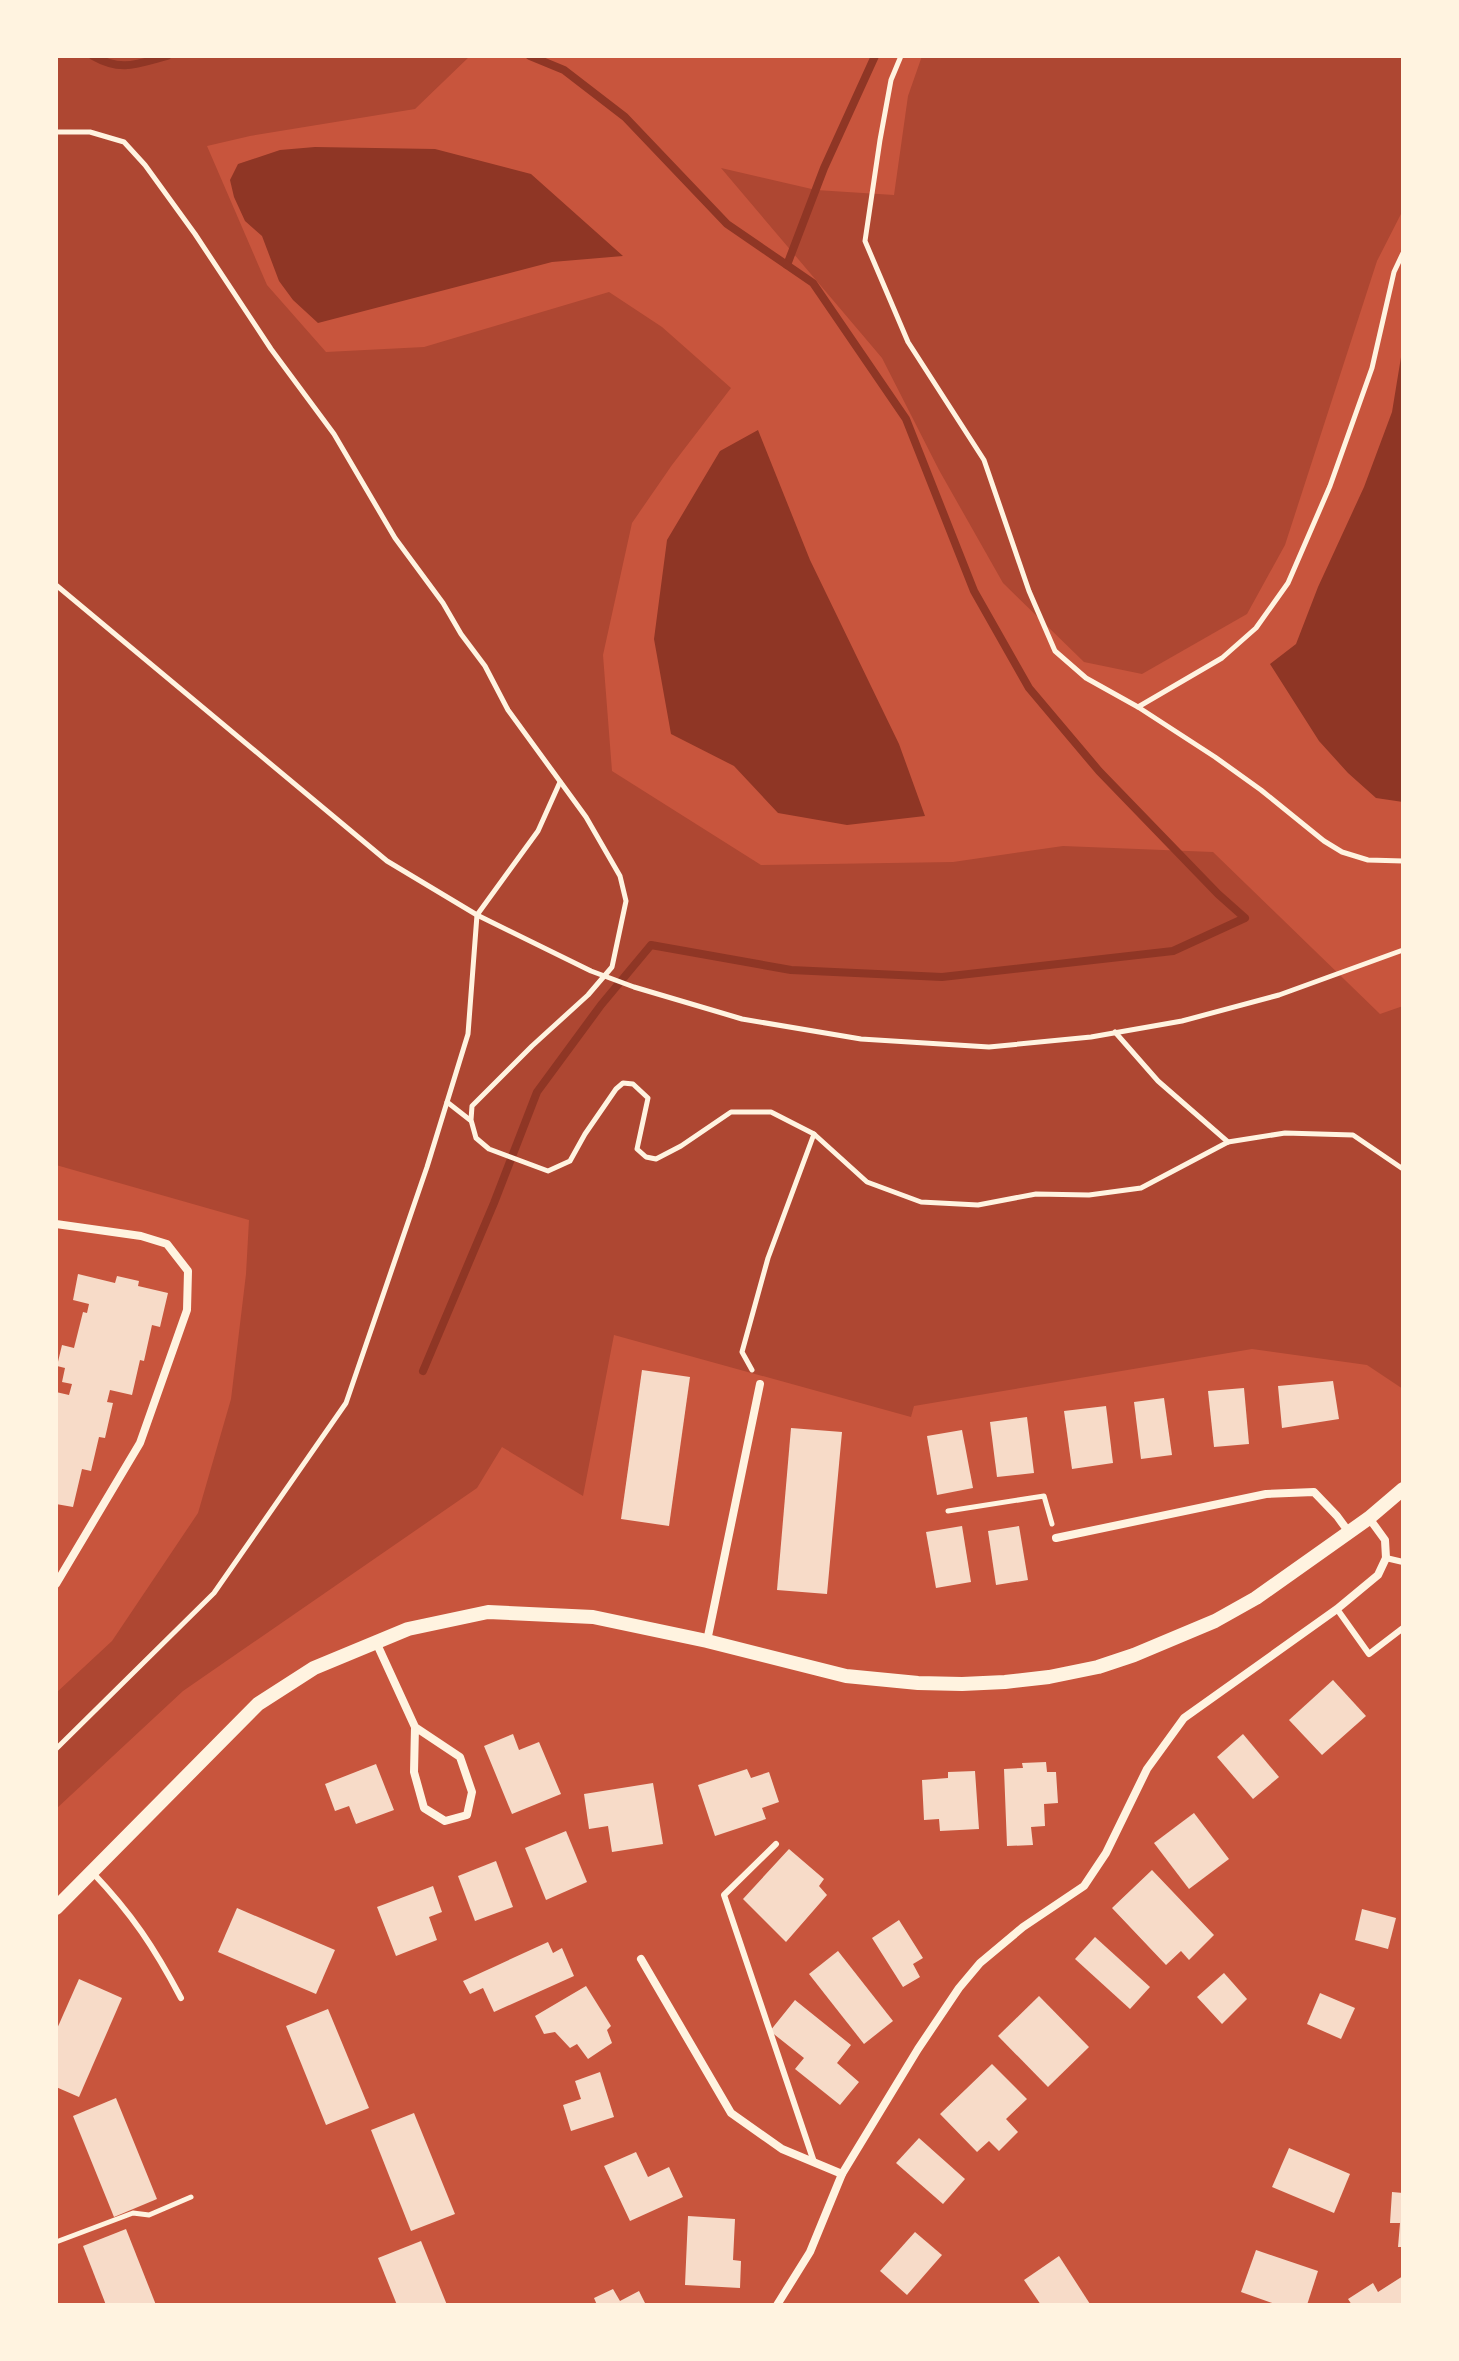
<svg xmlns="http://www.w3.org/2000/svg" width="1459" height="2361" viewBox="0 0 1459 2361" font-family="'IBM Plex Sans',sans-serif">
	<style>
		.green { fill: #ae4732 }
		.water { fill: #8f3625 }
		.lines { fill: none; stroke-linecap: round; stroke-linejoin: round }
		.stream { stroke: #8f3625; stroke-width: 8 }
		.building { fill: #f7dbc8 }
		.path { stroke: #fff3e0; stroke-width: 5 }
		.service { stroke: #fff3e0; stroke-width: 6 }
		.minor { stroke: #fff3e0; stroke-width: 8 }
		.tertiary { stroke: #fff3e0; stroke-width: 14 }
	</style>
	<rect width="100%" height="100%" fill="#c8553d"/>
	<g class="green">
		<path d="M56,56H470L415,109L250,136L207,146L267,285L326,352L424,347L609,292L662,327L731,388L672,465L632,523L603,655L612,771L761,865L953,862L1063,846L1213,852L1380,1014L1403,1006V1389L1367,1365L1252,1349L914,1406L911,1417L614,1335L583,1496L502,1447L477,1488L183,1691L56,1809V1693L112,1641L198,1513L231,1399L246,1274L249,1220L56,1165Z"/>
		<path d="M922,56H1403V210L1377,261L1285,545L1247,614L1142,674L1084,662L1003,583L939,470L882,358L721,168L816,190L894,195L908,96Z"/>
	</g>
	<g class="water">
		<path d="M315,147L435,149L531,174L623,256L552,262L318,323L293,300L279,281L262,236L245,221L234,197L230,180L238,164L280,150Z"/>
		<path d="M1403,345V802L1376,798L1348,773L1319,741L1270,664L1296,644L1318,587L1364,487L1392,412Z"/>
		<path d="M758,430L810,560L899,744L925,816L847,825L778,813L734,766L671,734L654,639L667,540L720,451Z"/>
	</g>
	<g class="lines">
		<g class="stream">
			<path d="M93,56C121,72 137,64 167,56"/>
			<path d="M787,265L824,168L875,56"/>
			<path d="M423,1371L494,1203L537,1092L601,1005L651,945L791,970L942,977L1173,951L1245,918L1218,894L1099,771L1029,688L974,591L906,419L813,283L727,224L625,117L564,70L530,56"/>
		</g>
	</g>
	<g class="building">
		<path d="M78,1274L115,1283L117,1276L139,1281L138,1286L168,1293L160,1327L152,1325L144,1361L140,1360L132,1395L110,1390L107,1402L113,1403L105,1438L99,1437L91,1471L82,1469L73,1507L56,1504V1392L69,1395L72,1384L62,1382L65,1368L57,1366L62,1345L74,1348L83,1312L87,1313L89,1304L73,1300Z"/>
		<path d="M642,1370L690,1377L669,1526L621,1519Z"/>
		<path d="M1333,1381L1339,1419L1282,1428L1278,1386Z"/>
		<path d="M1244,1388L1249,1444L1214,1447L1208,1391Z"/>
		<path d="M1164,1398L1172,1455L1141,1459L1134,1402Z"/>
		<path d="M1106,1406L1113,1463L1072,1469L1064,1411Z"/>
		<path d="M1027,1417L1034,1473L997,1477L990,1422Z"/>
		<path d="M791,1428L842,1432L827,1594L777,1590Z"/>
		<path d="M962,1430L973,1488L937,1495L927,1436Z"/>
		<path d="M962,1526L971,1582L936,1588L926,1532Z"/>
		<path d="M1019,1526L1028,1580L996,1585L988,1531Z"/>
		<path d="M1333,1680L1366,1716L1322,1755L1289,1720Z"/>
		<path d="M513,1734L519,1750L539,1742L561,1794L512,1814L484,1746Z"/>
		<path d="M1243,1734L1279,1777L1253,1799L1217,1757Z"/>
		<path d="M1046,1762L1047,1772H1056L1058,1803L1044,1804L1045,1826L1031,1827L1033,1845L1007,1846L1004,1769L1023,1768L1022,1763Z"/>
		<path d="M376,1764L394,1810L356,1824L349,1806L335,1811L325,1784Z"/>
		<path d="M747,1769L751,1778L769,1772L779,1802L762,1808L766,1819L715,1836L698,1785Z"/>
		<path d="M975,1771L979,1829L940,1831L939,1819L924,1820L922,1780L948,1778V1772Z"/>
		<path d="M653,1783L663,1844L612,1852L608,1826L589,1829L584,1794Z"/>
		<path d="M1194,1813L1229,1859L1189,1889L1154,1843Z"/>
		<path d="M566,1831L587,1882L546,1900L525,1848Z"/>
		<path d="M789,1849L824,1879L819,1886L827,1895L786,1942L743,1899Z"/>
		<path d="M496,1861L513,1907L475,1921L458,1876Z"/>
		<path d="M1152,1870L1214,1935L1189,1960L1181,1951L1166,1965L1112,1908Z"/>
		<path d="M433,1886L442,1912L429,1917L437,1940L396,1956L377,1907Z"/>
		<path d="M237,1908L335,1950L316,1994L218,1952Z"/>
		<path d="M1362,1909L1396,1918L1388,1949L1355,1940Z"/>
		<path d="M899,1920L923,1958L913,1964L920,1977L903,1987L872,1938Z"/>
		<path d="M1095,1937L1150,1987L1130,2009L1075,1959Z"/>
		<path d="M548,1942L553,1953L562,1948L574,1976L494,2012L483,1988L470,1994L463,1981Z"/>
		<path d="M838,1951L893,2021L864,2044L809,1974Z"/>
		<path d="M1224,1973L1247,1999L1222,2024L1197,1997Z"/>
		<path d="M79,1979L122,1998L79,2097L56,2087V2031Z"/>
		<path d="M586,1986L611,2026L607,2030L612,2043L588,2059L577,2044L570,2048L555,2032L544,2034L535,2016Z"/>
		<path d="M1320,1993L1355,2008L1341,2039L1307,2024Z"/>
		<path d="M1039,1996L1089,2047L1048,2087L998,2036Z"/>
		<path d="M795,2000L851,2045L837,2063L859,2082L840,2105L795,2069L804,2058L770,2031Z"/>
		<path d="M328,2009L369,2108L326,2125L286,2026Z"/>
		<path d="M992,2064L1027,2099L1006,2119L1018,2132L999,2151L989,2141L977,2152L940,2114Z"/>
		<path d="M600,2072L614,2117L571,2131L563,2105L581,2099L575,2081Z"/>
		<path d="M116,2098L157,2199L114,2217L73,2116Z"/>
		<path d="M414,2113L455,2214L411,2231L371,2130Z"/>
		<path d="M919,2138L965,2179L943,2204L896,2163Z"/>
		<path d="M1289,2148L1350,2174L1334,2213L1272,2187Z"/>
		<path d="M636,2152L648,2177L669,2167L683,2197L630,2221L604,2166Z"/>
		<path d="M1392,2192L1403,2193V2247H1398L1400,2223H1390Z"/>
		<path d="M688,2216L735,2219L733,2260L741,2261L740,2288L685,2285Z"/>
		<path d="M126,2229L156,2305H106L83,2246Z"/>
		<path d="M915,2232L942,2255L907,2295L880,2271Z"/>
		<path d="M421,2241L447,2305H397L378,2258Z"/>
		<path d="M1256,2250L1318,2271L1307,2305H1278L1241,2292Z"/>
		<path d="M1059,2256L1090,2304L1088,2305H1041L1024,2280Z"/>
		<path d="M1403,2276V2305H1352L1348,2299L1373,2283L1378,2292Z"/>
		<path d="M613,2289L620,2301L639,2291L646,2305H597L594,2298Z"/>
	</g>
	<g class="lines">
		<g class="path">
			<path d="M901,56L891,80L880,140L865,241L908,342L984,460L1029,591L1055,651L1086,678L1138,707L1215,757L1261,790L1324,841L1342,852L1368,860L1403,861"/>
			<path d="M56,132H90L124,142L145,165L195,234L271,349L334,434L395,538L443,603L461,634L485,666L508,710L586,817L620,876L626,901L612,967L588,995L532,1046L472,1106L471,1120L476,1138L489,1149L548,1171L570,1161L585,1134L616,1089L623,1083L633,1084L648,1098L637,1149L646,1157L656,1159L681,1146L731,1112H771L814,1134L867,1182L921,1202L978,1205L1036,1194L1089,1195L1141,1188L1228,1142L1285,1133L1353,1135L1403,1169"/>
			<path d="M56,585L387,861L477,915L591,971L634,987L742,1019L861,1039L989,1047L1091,1037L1182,1021L1279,995L1403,950"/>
			<path d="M1138,707L1222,658L1256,628L1288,583L1330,486L1372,368L1394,272L1403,253"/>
			<path d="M1115,1032L1158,1081L1228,1142"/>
			<path d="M447,1102L470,1120"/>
			<path d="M752,1370L742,1352L768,1258L814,1134"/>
			<path d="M948,1511L1044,1496L1052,1524"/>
			<path d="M56,1749L214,1593L346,1403L427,1167L468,1034L477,915L538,831L560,782"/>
			<path d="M56,2242L133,2213L149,2215L191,2197"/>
		</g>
		<g class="service">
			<path d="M1386,1558L1403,1562"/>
			<path d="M1337,1609L1369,1654L1403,1628"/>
			<path d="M776,1844L724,1895L814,2162"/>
			<path d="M92,1872C132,1914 154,1947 181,1998"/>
		</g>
		<g class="minor">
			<path d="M56,1224L141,1236L167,1244L188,1271L187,1310L140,1443L56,1584"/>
			<path d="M1056,1538L1266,1494L1314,1492L1337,1516L1348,1531"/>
			<path d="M707,1641L760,1384"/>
			<path d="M376,1642L415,1727L414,1772L424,1808L445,1821L467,1815L472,1792L460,1757L415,1727"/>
			<path d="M641,1959L731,2113L782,2149L842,2174"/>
			<path d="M777,2305L810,2252L842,2174L918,2049L959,1988L980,1963L1023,1927L1084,1886L1106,1853L1147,1769L1184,1718L1337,1609L1378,1575L1386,1558L1385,1540L1369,1518"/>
		</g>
		<path class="tertiary" d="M56,1908L258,1704L314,1668L408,1629L488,1612L593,1617L707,1641L846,1676L918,1683L962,1684L1005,1682L1049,1677L1098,1667L1134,1655L1215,1621L1256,1598L1369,1518L1403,1489"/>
	</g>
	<rect width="1459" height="2361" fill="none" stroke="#fff3e0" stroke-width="116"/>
</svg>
